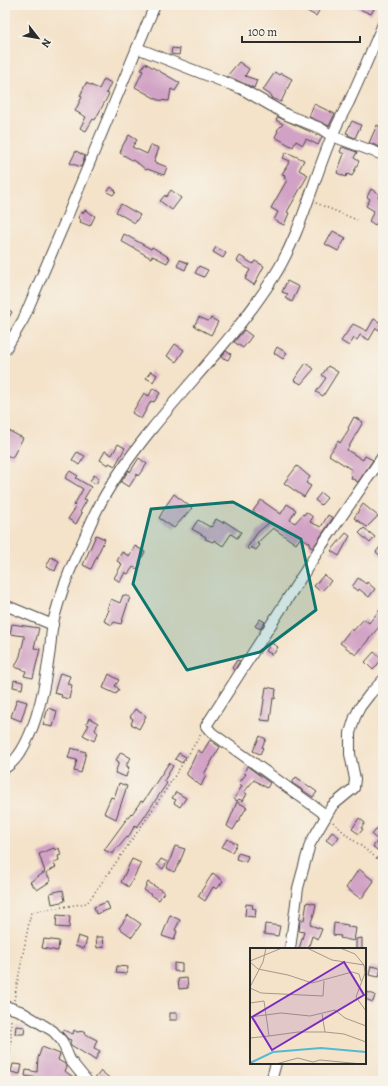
<svg xmlns="http://www.w3.org/2000/svg" width="388" height="1086" viewBox="0 0 388 1086" font-family="Alegreya,serif">
	<style>
		.building { fill: #d1a2c5 }
		.lines { fill: none; stroke-linecap: round; stroke-linejoin: round }
		.minor-casing { stroke: #494643; stroke-width: 12 }
		.path { stroke: #494643; stroke-width: 1.5; stroke-dasharray: 1 3; stroke-linecap: butt }
		.minor { stroke: #fff; stroke-width: 10 }
		.marked { fill: #0f766e; fill-opacity: 0.2; stroke: #0f766e; stroke-width: 3; stroke-linejoin: round }
		.inset-river { fill: none; stroke: #55b9d4; stroke-width: 2 }
		.inset-road { fill: none; stroke: #a4998a; stroke-width: 1 }
		.view { fill: #7b2cbf; fill-opacity: 0.15; stroke: #7b2cbf; stroke-width: 2 }
		.inset-edge { fill: none; stroke: #2b2b2b; stroke-width: 2 }
	</style>
	<rect width="100%" height="100%" fill="#f7f3e8"/>
	<filter id="ink" filterUnits="userSpaceOnUse"><feTurbulence type="fractalNoise" baseFrequency=".025" numOctaves="2"/><feDisplacementMap in="SourceGraphic" scale="8" xChannelSelector="R" yChannelSelector="G"/><feConvolveMatrix kernelMatrix="1 2 1 2 8 2 1 2 1" color-interpolation-filters="sRGB"/></filter>
	<filter id="wash" filterUnits="userSpaceOnUse"><feTurbulence type="fractalNoise" baseFrequency=".012" numOctaves="4" result="noise"/><feDisplacementMap in="SourceGraphic" scale="16" xChannelSelector="R" yChannelSelector="G"/><feGaussianBlur stdDeviation="0.9" result="paint"/><feColorMatrix in="noise" values="0 0 0 0 0 0 0 0 0 0 0 0 0 0 0 0 0 1.4 0 .05"/><feComposite in="paint" operator="in"/></filter>
	<g filter="url(#wash)">
		<rect width="100%" height="100%" fill="#f4e2c9"/>
		<g id="blocks">
			<g class="building">
				<path d="M296,5H313L320,9L316,16Z"/>
				<path d="M350,5H376L371,14Z"/>
				<path d="M172,48L180,49L179,55L171,54Z"/>
				<path d="M239,62L249,69L245,76L257,80L254,88L227,76Z"/>
				<path d="M145,63L180,83L175,91L171,89L169,101L158,100L135,87L143,71L141,70Z"/>
				<path d="M275,72L279,75L281,73L292,79L281,102L271,98L272,96L263,90Z"/>
				<path d="M104,79L111,83L106,93L109,94L95,120L93,119L86,131L80,128L86,117L75,111L82,97L80,96L86,83L99,89Z"/>
				<path d="M314,104L335,114L329,126L309,117Z"/>
				<path d="M278,117L322,137L318,145L306,139L303,145L296,141L293,147L275,137L278,131L277,130L283,124L276,120Z"/>
				<path d="M352,121L361,125L355,138L348,135L349,134L346,133Z"/>
				<path d="M377,125L383,129V148L369,143Z"/>
				<path d="M129,135L137,140L132,147L145,153L147,154L151,145L159,148L154,162L167,167L164,175L147,169L146,170L139,164L120,153L123,145Z"/>
				<path d="M342,147L357,152L354,158L359,161L352,176L347,174L346,177L337,173L344,154L340,152Z"/>
				<path d="M76,151L85,156L81,167L70,163Z"/>
				<path d="M286,152L304,160L299,170L308,175L287,212L289,213L284,225L274,220L278,212L271,208L287,180L284,178L285,175L282,174L290,161L283,158Z"/>
				<path d="M111,187L116,191L113,195L107,192Z"/>
				<path d="M371,189L379,194L378,197L382,200L379,206L383,208V223L379,220L375,225L369,221L374,211L366,206L370,199L367,197Z"/>
				<path d="M171,190L181,198L172,210L160,201L165,195L166,197Z"/>
				<path d="M121,204L140,215L135,223L116,212Z"/>
				<path d="M85,210L95,216L90,226L80,222L81,220L78,218L81,212L83,213Z"/>
				<path d="M333,231L346,238L338,251L325,244Z"/>
				<path d="M124,234L151,249L152,247L170,258L167,263L155,257L152,256L151,258L121,241Z"/>
				<path d="M216,247L226,253L223,258L213,252Z"/>
				<path d="M240,256L253,264L255,261L264,266L254,285L245,279L250,270L237,261Z"/>
				<path d="M180,260L188,263L185,270L177,266Z"/>
				<path d="M199,266L208,270L204,277L195,273Z"/>
				<path d="M287,281L299,287L292,302L285,298L288,294L282,292Z"/>
				<path d="M5,307L12,312L5,324Z"/>
				<path d="M199,317L208,321L211,318L218,322L211,335L194,326Z"/>
				<path d="M374,319L383,324V332L376,328L369,340L360,335L357,340L354,338L349,346L341,341L353,324L367,331Z"/>
				<path d="M244,330L252,336L243,348L234,342Z"/>
				<path d="M175,344L184,350L176,362L167,356Z"/>
				<path d="M277,347L287,353L283,359L274,353Z"/>
				<path d="M226,351L231,354L228,360L221,357Z"/>
				<path d="M306,363L314,369L301,384L294,380Z"/>
				<path d="M328,366L338,372L323,396L316,392L326,378L322,375Z"/>
				<path d="M151,371L157,375L153,382L146,378Z"/>
				<path d="M153,388L160,393L154,402L151,401L141,419L132,413L144,393L149,396Z"/>
				<path d="M354,417L363,422L347,450L363,460L365,456L373,460L358,482L351,478L352,476L350,474L352,470L329,455L338,441L340,443L349,429L348,428Z"/>
				<path d="M5,429L23,438L12,458L5,454Z"/>
				<path d="M118,444L125,448L115,466L109,463L108,465L100,460L105,451L112,455Z"/>
				<path d="M77,452L85,456L79,465L72,460Z"/>
				<path d="M139,458L147,464L138,476L137,474L129,487L121,482L129,470L130,472Z"/>
				<path d="M297,466L310,477L306,483L311,486L304,497L284,483Z"/>
				<path d="M70,471L78,476L76,478L91,487L84,499L87,500L80,512L82,513L76,524L68,519L76,507L74,505L83,489L65,478Z"/>
				<path d="M94,475L99,478L96,484L90,481Z"/>
				<path d="M321,493L327,498L321,505L315,500Z"/>
				<path d="M174,494L192,508L174,528L159,518L167,504Z"/>
				<path d="M261,500L281,514L287,504L296,510L290,520L295,523L303,514L304,515L306,512L313,517L310,522L321,527L328,515L333,518L313,548L309,546L310,543L301,537L296,544L273,528L257,543L260,545L256,550L251,547L249,550L247,548L249,545L258,532L269,523L253,511Z"/>
				<path d="M363,504L378,516L367,527L354,518Z"/>
				<path d="M216,519L223,523L224,521L241,532L237,538L231,534L223,546L214,540L213,542L205,539L206,537L192,529L198,520L210,527L211,526L212,527Z"/>
				<path d="M364,528L375,537L370,543L359,533Z"/>
				<path d="M346,533L350,536L339,556L331,551Z"/>
				<path d="M96,535L105,539L91,569L83,565Z"/>
				<path d="M383,543V558L376,552Z"/>
				<path d="M135,546L145,552L139,563H141L137,569L133,567L128,574L125,572L120,582L114,578L122,564L117,561L122,552L129,556Z"/>
				<path d="M51,557L59,561L55,571L46,567Z"/>
				<path d="M324,575L331,581L321,592L314,586Z"/>
				<path d="M358,578L366,584L367,582L375,589L369,597L359,589L358,591L352,587Z"/>
				<path d="M123,595L130,597L121,624L114,622L112,625L104,621L109,610L107,609L111,599L120,603Z"/>
				<path d="M383,606V622L356,655L340,643L351,629L353,631L364,619L369,623Z"/>
				<path d="M260,619L265,622L260,629L255,626Z"/>
				<path d="M12,624L39,628L34,648L40,649L33,678L24,676L26,671L15,667L20,656L24,639V636L10,634Z"/>
				<path d="M271,643L278,647L273,655L266,651Z"/>
				<path d="M374,652L382,659L373,670L365,662Z"/>
				<path d="M237,660L240,661L234,670L232,668Z"/>
				<path d="M60,673L70,676L67,684L72,685L69,699L61,697L62,695L54,693Z"/>
				<path d="M109,674L119,680L115,686L119,689L116,694L103,688Z"/>
				<path d="M14,680L23,682L22,689L13,687Z"/>
				<path d="M266,687L276,689L275,699L273,698L270,721L261,720Z"/>
				<path d="M17,699L27,702L21,721L11,717Z"/>
				<path d="M48,708L57,711L53,727L43,725Z"/>
				<path d="M135,709L146,716L139,729L131,724L133,719L130,717Z"/>
				<path d="M89,718L98,723L95,730L98,733L94,741L83,735L89,725L86,724Z"/>
				<path d="M260,736L266,739L262,747L263,748L260,754L253,751Z"/>
				<path d="M210,740L220,747L204,774L206,775L201,786L187,775V773L198,750L202,753Z"/>
				<path d="M71,748L86,752L81,773L74,771L77,760L68,758Z"/>
				<path d="M121,752L131,758L127,763V767H129L126,777L115,773L119,762L116,760Z"/>
				<path d="M179,753L186,757L182,763L175,759Z"/>
				<path d="M169,763L173,766L164,781L167,783L143,819L137,827L135,825L128,838L127,837L118,848L117,847L113,854L104,850L131,813L132,814L141,801L143,802Z"/>
				<path d="M247,766L270,783L267,788L254,780L244,792L247,794L243,801L239,799L237,801L234,799L242,786L239,783L246,774L244,773Z"/>
				<path d="M296,777L317,792L313,797L292,783Z"/>
				<path d="M119,783L127,786L116,819L104,813L111,797L114,798Z"/>
				<path d="M176,792L186,798L180,807L174,803L176,800L172,798Z"/>
				<path d="M237,802L247,807L233,830L227,826Z"/>
				<path d="M359,818L365,823L361,828L363,829L359,834L352,829Z"/>
				<path d="M378,827L383,831V854L373,847L378,840L372,835Z"/>
				<path d="M332,832L339,837L333,845L326,840Z"/>
				<path d="M227,839L237,844L232,852L222,847Z"/>
				<path d="M175,846L185,849L179,864L174,872L167,868Z"/>
				<path d="M54,848L55,850L59,848L61,855L58,856L59,860L53,863L56,867L46,873L51,881L37,890L30,882L45,872L39,854Z"/>
				<path d="M238,853L248,856L246,862L236,859Z"/>
				<path d="M132,859L141,863L129,887L121,882Z"/>
				<path d="M161,859L167,862L163,869L157,865Z"/>
				<path d="M359,869L374,881L361,899L346,888Z"/>
				<path d="M213,873L223,881L217,889L213,887L205,901L198,896Z"/>
				<path d="M148,882L164,892L159,900L144,890Z"/>
				<path d="M63,890L65,901L52,904L50,893Z"/>
				<path d="M107,902L110,909L96,914L94,907Z"/>
				<path d="M307,902L316,904L314,914L310,925L322,929L318,939L312,936L308,949H299L304,932L299,931L300,920H304Z"/>
				<path d="M246,904L253,905L252,908L256,909L255,917L245,916Z"/>
				<path d="M57,915L70,916L69,928L56,927Z"/>
				<path d="M128,915L141,924L132,937L119,928Z"/>
				<path d="M170,915L180,920L175,930L177,931L174,940L162,936Z"/>
				<path d="M334,923L348,925V927L356,928L354,941L340,938L341,936L333,935Z"/>
				<path d="M265,924L280,926L278,936L264,934Z"/>
				<path d="M78,936L87,939L84,949L75,946Z"/>
				<path d="M96,937H103L104,947L97,948Z"/>
				<path d="M362,938V949H356V939Z"/>
				<path d="M44,939L59,941L58,951L42,948Z"/>
				<path d="M174,963L182,964V972L174,971Z"/>
				<path d="M117,966L128,967L127,974L116,973Z"/>
				<path d="M371,966L381,968L379,977L369,975Z"/>
				<path d="M187,978L188,988L179,989L178,979Z"/>
				<path d="M367,992L375,995L373,1002L365,999Z"/>
				<rect x="170" y="1013" width="7" height="7"/>
				<path d="M16,1026L25,1027L24,1034H15Z"/>
				<path d="M63,1030L73,1034L74,1030L77,1032L84,1031L85,1034L97,1040L94,1048L100,1051L95,1060L71,1045L70,1043L71,1040L68,1039L62,1032Z"/>
				<path d="M42,1047L60,1054L58,1060L65,1064L67,1067L65,1071L78,1081H43L37,1078L25,1076L26,1070L37,1072L38,1058Z"/>
				<path d="M13,1064L22,1065L20,1074L11,1072Z"/>
				<path d="M101,1071L113,1081H93Z"/>
			</g>
		</g>
	</g>
	<g filter="url(#ink)">
		<use href="#blocks" fill-opacity="0" stroke="#494643" stroke-width="1"/>
		<g class="lines">
			<defs>
				<g id="minor">
					<path d="M155,5L137,48L242,89L287,115L320,128L332,136L383,155"/>
					<path d="M5,350L23,320L67,217L137,48"/>
					<path d="M5,605L53,625"/>
					<path d="M5,768C33,751 45,687 49,656C51,645 51,633 53,622C59,599 67,576 77,554C84,540 89,526 96,512C110,483 131,455 151,430C192,379 238,333 273,278C301,234 312,183 332,136C337,124 343,113 349,102C361,76 372,50 383,24"/>
					<path d="M326,815L212,733L206,726L320,548L383,456"/>
					<path d="M290,949L298,888L310,844L332,806L354,788L355,779L350,754V733L355,717L360,707L370,694L383,680"/>
					<path d="M5,1006L20,1011L53,1031L62,1041L70,1060L87,1081"/>
					<path d="M271,1081L276,1063"/>
				</g>
			</defs>
			<use href="#minor" class="minor-casing"/>
			<g class="path">
				<path d="M316,203L357,220"/>
				<path d="M333,822L348,836L383,863"/>
				<path d="M14,1000L31,912L87,903C127,848 165,793 201,734"/>
				<path d="M5,1078L27,1081"/>
				<path d="M7,1081L11,1042V1018"/>
			</g>
			<use href="#minor" class="minor"/>
		</g>
	</g>
	<path class="marked" d="M233,502L301,539L316,610L260,652L187,670L133,584L151,509Z"/>
	<g transform="translate(250 948)">
		<rect width="116" height="116" fill="#f4e2c9"/>
		<path class="inset-river" d="M0,115L23,104L71,100L116,104"/>
		<path class="inset-road" d="M57,0L82,12L114,17M90,0L105,6L114,17L115,25L106,49L116,63M0,13L32,0M0,14L8,21L38,27L62,35L102,24L109,26L111,33M0,39L13,14L16,0M0,40L11,45L73,48L74,33M0,55L14,53L19,88L0,90M0,69L31,65L60,68L85,62L95,70L116,78M75,84L94,86L116,94M19,88L48,84H75L72,66M26,116L48,110L63,114L70,112L112,116"/>
		<path class="view" d="M94,14L114,47L22,102L2,69Z"/>
		<rect width="116" height="116" class="inset-edge"/>
	</g>
	<rect width="388" height="1086" fill="none" stroke="#f7f3e8" stroke-width="20"/>
	<g transform="translate(38 38) rotate(121)" stroke="#f7f3e8" stroke-width="3" paint-order="stroke">
	<path d="M0-3L7 15L0 10L-7 15Z" fill="#2b2b2b"/>
	<text y="-6" font-size="11" font-weight="bold" text-anchor="middle" fill="#2b2b2b">N</text>
	</g>
	<path d="M242 36v6h118v-6" fill="none" stroke="#2b2b2b" stroke-width="2"/>
	<text x="248" y="36" font-size="12" fill="#2b2b2b" stroke="#f7f3e8" stroke-width="3" paint-order="stroke">100 m</text>
</svg>
